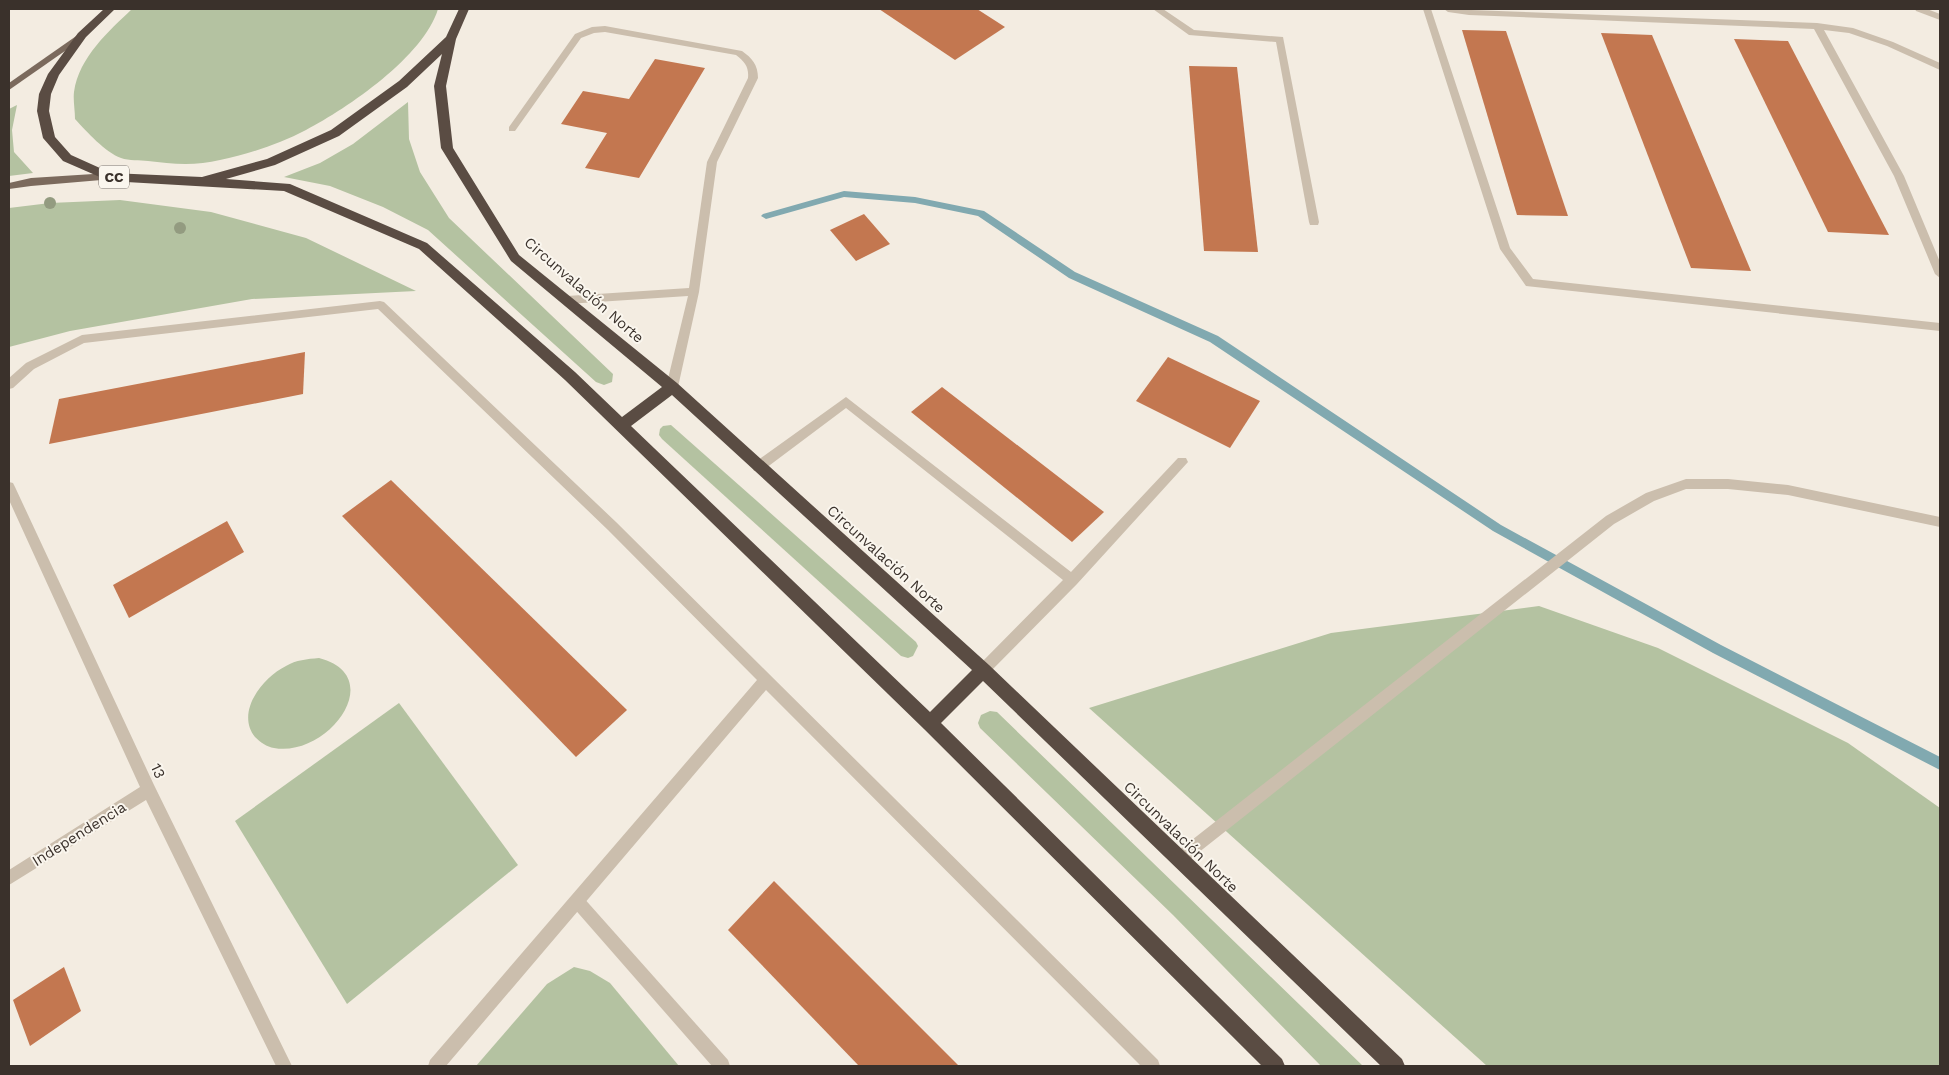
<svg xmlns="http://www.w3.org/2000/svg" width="1949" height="1075" viewBox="0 0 1949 1075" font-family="'Work Sans',sans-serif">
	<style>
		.green { fill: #b4c2a1 }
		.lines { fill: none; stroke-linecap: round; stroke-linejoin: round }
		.stream { fill: #81a9b0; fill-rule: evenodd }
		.building { fill: #c37750 }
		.lane { fill: #cbbead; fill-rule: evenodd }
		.street { fill: #cbbead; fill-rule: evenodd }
		.primary { fill: #7b6a5d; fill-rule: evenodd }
		.highway { fill: #5a4c43; fill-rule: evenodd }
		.tree { fill: #939b80 }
		.labels { text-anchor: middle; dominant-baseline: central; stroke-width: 4; stroke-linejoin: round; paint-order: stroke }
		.shield { fill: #faf6ee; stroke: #746c66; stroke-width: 1 }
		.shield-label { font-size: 14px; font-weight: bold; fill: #3a312b }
		.street-label { font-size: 15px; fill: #3a312b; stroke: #faf6ee }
	</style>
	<rect width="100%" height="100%" fill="#f3ece1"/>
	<g class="green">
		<path d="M132,9H438C424,56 348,108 306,130C279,144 249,154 220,160C196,166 171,164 148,161C140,160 129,161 121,158C105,152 87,132 75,119C75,110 73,100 74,92C79,57 109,31 132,9Z"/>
		<path d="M408,102L409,139L420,172L449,218L613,374L612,382L604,385L596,382L428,230L383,207L330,186L284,177L320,163L353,144Z"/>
		<path d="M17,105L12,130L14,152L33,173L9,176V109Z"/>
		<path d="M120,200L211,212L306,238L416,291L252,299L70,331L9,347V208L50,203Z"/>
		<path d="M671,425L916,642L918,646L913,656L908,658L901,656L662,439L659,435L660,429L663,426Z"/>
		<path d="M1539,606L1658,648L1848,743L1940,808V1066H1487L1089,708L1331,633Z"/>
		<path d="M319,658C389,676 328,758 274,748C267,747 260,742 255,737C235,712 263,677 286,666C296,660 307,659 319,658Z"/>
		<path d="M399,703L518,865L347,1004L235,821Z"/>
		<path d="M990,711L997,712L1363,1066H1321L1173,915L980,728L978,723L981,715Z"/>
		<path d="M574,967L590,971L610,983L679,1066H476L547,984Z"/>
	</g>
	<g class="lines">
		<path class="stream" d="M844,191L915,197L984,211L1075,272L1218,336L1501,525L1721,645L1940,757V770L1713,653L1493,531L1210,342L1069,278L978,216L915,203L844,197L766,219L761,216L763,214Z"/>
	</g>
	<g class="building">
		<path d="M879,9H977L1005,27L955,60Z"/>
		<path d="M1462,30L1506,31L1568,216L1517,215Z"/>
		<path d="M1601,33L1652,35L1751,271L1691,268Z"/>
		<path d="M1734,39L1788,41L1889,235L1828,232Z"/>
		<path d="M655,59L705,68L639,178L585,168L607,133L561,124L583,91L629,99Z"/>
		<path d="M1189,66L1237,67L1258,252L1204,251Z"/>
		<path d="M864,214L890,244L856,261L830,230Z"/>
		<path d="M305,352L303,394L49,444L59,399Z"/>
		<path d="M1168,357L1260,401L1230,448L1136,401Z"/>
		<path d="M942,387L1104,512L1072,542L911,412Z"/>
		<path d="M391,480L627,710L576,757L342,516Z"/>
		<path d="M227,521L244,552L129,618L113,585Z"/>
		<path d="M774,881L959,1066H859L728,930Z"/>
		<path d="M64,967L81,1011L30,1046L13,1000Z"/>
	</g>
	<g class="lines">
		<g class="lane">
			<path d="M1153,9H1163L1194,30L1283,37L1319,222L1318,225H1310L1309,222L1276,42L1189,35Z"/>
			<path d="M1423,9H1431L1510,248L1533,279L1940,323V331L1526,286L1500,249Z"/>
			<path d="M1444,9L1817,23L1853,28L1893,42L1940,63V70L1887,46L1849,33L1824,30L1904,176L1940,262V278L1935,274L1894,176L1814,29L1469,15L1448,12Z"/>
			<path d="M1915,9H1927L1940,14V20L1916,11Z"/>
			<path d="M605,26L742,51C752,58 758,65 758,78L717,162L699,292L678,387L672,392L666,387L688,296L567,304L562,300L567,296L689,288L707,162L748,78C749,67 745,62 736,55L605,32L594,33L581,38L515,131H509V127L575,34L592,27Z"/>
			<path d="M846,397L1071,572L1178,458H1186L1188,462L1077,584L988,674L983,676L978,674L976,670L978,666L1063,580L846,408L762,471H754L752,467L754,463Z"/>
			<path d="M1686,479H1728L1788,485L1940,517V527L1788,495L1728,489H1686L1654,501L1614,524L1184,864L1179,866L1174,864L1172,859L1174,854L1606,516L1646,493Z"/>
			<path d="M577,894L582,896L728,1060L730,1066H712L572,906L570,901L572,896Z"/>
		</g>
		<g class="street">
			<path d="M380,301L384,302L616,522L1158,1060L1160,1066H1141L766,690L446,1066H428L430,1060L757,680L608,530L378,309L84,343L34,369L13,388L9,389V378L26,363L82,335Z"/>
			<path d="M9,482L13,483L15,487L154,785L292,1066H276L146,800L9,885V870L140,787L9,500Z"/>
		</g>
		<g class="primary">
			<path d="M82,32L85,33V37L9,90V83Z"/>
			<path d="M109,173L114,177L113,179L31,186L9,189V183L31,178Z"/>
		</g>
		<path class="highway" d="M104,9H115L86,37L59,75L51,94L49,111L55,137L71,155L111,173L202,177L267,159L331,130L399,81L446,37L459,9H469L456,39L446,86L453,148L519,255L677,383L989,665L1402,1059L1405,1066H1381L983,681L941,723L1282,1059L1285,1066H1262L924,729L565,380L419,249L284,191L109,181L63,161L43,138L37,111L39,94L48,74L78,33ZM442,54L434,86L441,148L511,261L662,387L622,417L575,372L427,243L290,184L226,179L275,165L339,136L407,87ZM672,395L972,670L930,712L631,426Z"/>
	</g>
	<g class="tree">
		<circle cx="50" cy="203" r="6"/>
		<circle cx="180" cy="228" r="6"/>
	</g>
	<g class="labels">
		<rect class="shield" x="99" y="165.5" width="30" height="23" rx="4"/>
		<g class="shield-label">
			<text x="114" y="177">CC</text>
		</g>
		<g class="street-label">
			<text transform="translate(584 290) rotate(41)">Circunvalación Norte</text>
			<text transform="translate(886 559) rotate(42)">Circunvalación Norte</text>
			<text transform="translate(158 771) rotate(65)">13</text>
			<text transform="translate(79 834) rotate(-32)">Independencia</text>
			<text transform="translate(1181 837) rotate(44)">Circunvalación Norte</text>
		</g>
	</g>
	<rect width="1949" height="1075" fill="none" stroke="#3a312b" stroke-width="20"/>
</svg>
